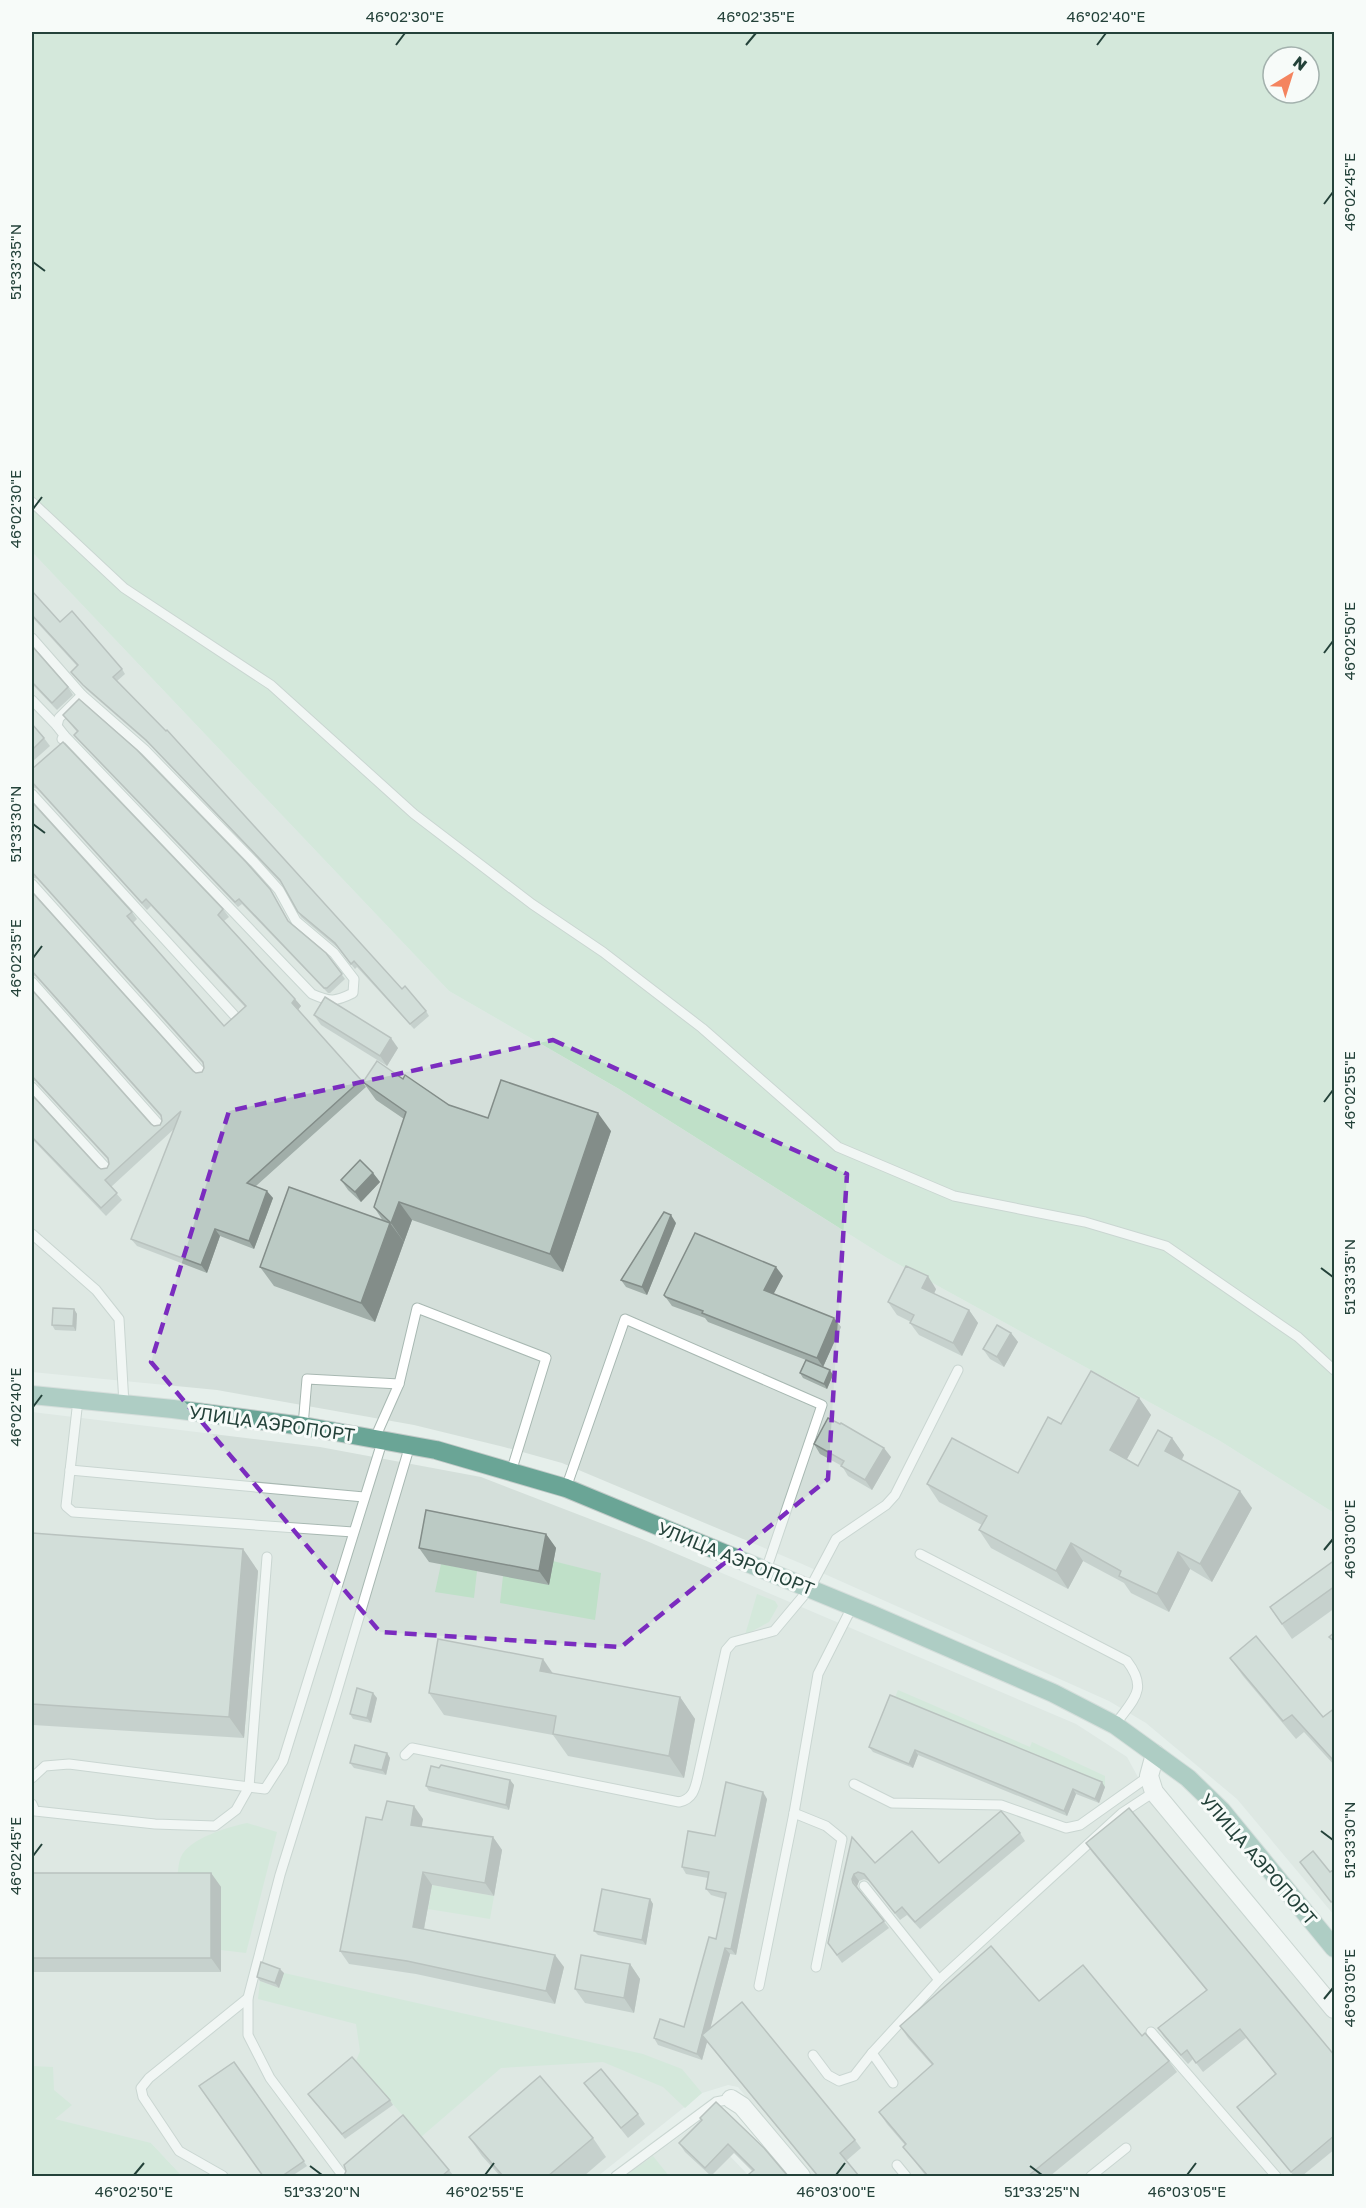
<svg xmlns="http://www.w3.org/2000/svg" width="1366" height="2208" viewBox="0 0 1366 2208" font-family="'Golos Text',sans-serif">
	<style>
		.built { fill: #d4dfda }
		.green { fill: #bfe0c8; fill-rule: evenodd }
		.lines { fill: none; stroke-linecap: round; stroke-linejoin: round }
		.service-casing { stroke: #a8b8b2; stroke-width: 11 }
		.minor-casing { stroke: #a8b8b2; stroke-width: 20 }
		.primary-casing { stroke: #c2cac8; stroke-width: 20 }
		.service { stroke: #fff; stroke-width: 9 }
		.minor { stroke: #fff; stroke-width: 18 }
		.primary { stroke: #6aa596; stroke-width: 18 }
		.wall { fill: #a1aea9 }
		.shaded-wall { fill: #838d89 }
		.building { fill: #bbcac4; stroke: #838d89; stroke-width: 1.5 }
		.marked { fill: none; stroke: #7b2cbf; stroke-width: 4.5; stroke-dasharray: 12 8; stroke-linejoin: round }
		.ticks { fill: none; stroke: #24423a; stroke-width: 2 }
		.labels { text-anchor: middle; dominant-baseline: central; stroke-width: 6; stroke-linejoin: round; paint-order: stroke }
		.street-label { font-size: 18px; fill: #24423a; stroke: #f7fbf9 }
		.neatline { fill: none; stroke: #24423a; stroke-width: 2 }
		.ticks-label { font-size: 15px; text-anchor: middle; fill: #24423a }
	</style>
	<rect width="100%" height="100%" fill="#e6efeb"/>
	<g class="built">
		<path d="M32,552L449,991L619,1089L887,1258L1220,1441L1334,1513V1915L1237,1799L1146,1723L1109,1701L800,1563L562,1463L504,1447L414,1425L217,1390L32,1372Z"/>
		<path d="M32,1412L320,1447L481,1477L642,1539L1076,1724L1127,1757L1145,1790L1334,2019V2174L1331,2176H811L738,2087L728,2085L702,2093L598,2176H182L151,2143L32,2176Z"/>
		<path d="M698,2123L749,2176H625Z"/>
	</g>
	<g class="green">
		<path d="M32,32H1334V1513L1220,1441L887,1258L619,1089L449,991L32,552ZM1273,57H1309V93H1273Z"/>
		<path d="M553,1561L601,1573L595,1620L500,1603L503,1576Z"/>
		<path d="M441,1564L477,1571L474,1598L435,1592Z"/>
		<path d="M757,1594L775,1601L778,1606L769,1622L745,1635Z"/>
		<path d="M898,1690L1030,1747L1032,1742L1105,1776V1787L894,1700Z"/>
		<path d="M247,1823L277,1832L246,1953L221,1950L177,1881C178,1874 178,1863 181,1857C189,1838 229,1827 247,1823Z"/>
		<path d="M432,1885L494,1896L490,1919L428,1909Z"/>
		<path d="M284,1973L643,2054L682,2069L702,2093L685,2108L663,2087L603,2062L501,2068L421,2137L356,2061L360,2051L356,2024L258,1999L260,1981L279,1988Z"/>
		<path d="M32,2066L53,2067L54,2090L72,2105L55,2119L151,2143L182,2176H32Z"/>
		<path d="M653,2156L669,2176H625Z"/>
	</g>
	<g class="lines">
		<defs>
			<g id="service">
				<path d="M32,502L124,588L271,685L414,814L532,904L603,952L702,1028L838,1147L954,1196L1085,1222L1166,1246L1298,1337L1334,1370"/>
				<path d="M32,638L82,695L145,750L254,862L279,890L296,921L334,953L354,979L353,993C335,1002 330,1002 312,994L64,735"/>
				<path d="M32,700L57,726"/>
				<path d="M62,739L64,735L57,726L59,718L82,695"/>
				<path d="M32,794L234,1015"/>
				<path d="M32,884L203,1074"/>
				<path d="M32,982L161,1127"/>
				<path d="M32,1087L108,1170"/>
				<path d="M32,1234L96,1290L119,1319L124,1404"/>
				<path d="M78,1400L66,1506L73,1512L353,1532"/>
				<path d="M303,1426L307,1379L399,1384"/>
				<path d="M375,1438L399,1384L417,1308L546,1358L511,1472"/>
				<path d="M70,1470L364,1497"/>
				<path d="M566,1488L625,1319L822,1405L766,1570"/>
				<path d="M920,1554L1127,1661C1149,1690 1133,1699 1115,1725"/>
				<path d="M405,1755L412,1748L679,1802C693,1799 695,1789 698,1776L726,1650L733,1642L774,1631L810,1588L836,1539L886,1505L895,1495L958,1370"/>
				<path d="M32,1778L45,1766L69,1764L265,1789L283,1761L383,1439"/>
				<path d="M854,1784L892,1803L1001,1805L1066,1828L1080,1825L1149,1776"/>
				<path d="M32,1804L35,1811L155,1824L215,1826L236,1810L249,1787L267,1557"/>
				<path d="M794,1813L826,1826L842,1839L816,1967"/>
				<path d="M864,1886L939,1980"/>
				<path d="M759,1986L794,1813L818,1674L852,1607"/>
				<path d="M1151,2032L1276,2176"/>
				<path d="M813,2055L828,2075L839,2081L854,2076L872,2053"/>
				<path d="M893,2083L872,2053L939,1980L1122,1813L1154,1792"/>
				<path d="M897,2165L906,2176"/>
				<path d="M223,2176L179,2151L143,2097L141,2088L149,2078L248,1998"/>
				<path d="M343,2176L270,2078L248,2035V1998L280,1875L335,1698L410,1445"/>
				<path d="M616,2176L716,2102L731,2099"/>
				<path d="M1091,2176L1126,2148"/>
			</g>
			<g id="minor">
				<path d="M1155,1754L1149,1776L1154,1792L1334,2009"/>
				<path d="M731,2099L742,2106L801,2176"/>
			</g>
			<path id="primary" d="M32,1395L173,1409L303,1426L436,1450L566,1488L871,1614L1053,1693L1115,1725L1155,1754L1188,1778L1222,1811L1334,1948"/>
		</defs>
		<use href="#service" class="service-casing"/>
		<use href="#minor" class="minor-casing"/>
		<use href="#primary" class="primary-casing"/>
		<use href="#service" class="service"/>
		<use href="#minor" class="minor"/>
		<use href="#primary" class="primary"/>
	</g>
	<g class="wall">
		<path d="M32,591L60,622L122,669L125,674L117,681L402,989L426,1011L429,1016L414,1029L357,967L355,969L338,948L301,917L282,884L150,745L87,690L71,672L77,666L32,617Z"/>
		<path d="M32,646L68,687L73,695L57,710L32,684Z"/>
		<path d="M63,715L270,889L289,922L326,953L345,979L330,993H328L242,904L238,907L78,740L74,735L77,732Z"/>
		<path d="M32,724L44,738L50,746L32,762Z"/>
		<path d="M32,769L223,909L229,917L224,921L295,999L301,1006L298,1010L361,1080L366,1087L256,1186L273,1198L254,1249L220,1236L207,1273L137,1246L131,1239L174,1129L111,1187L122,1200L106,1216L32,1139V1095L98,1167L101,1169L107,1168L109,1164V1161L35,1081H32V990L151,1124L154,1126L160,1125L162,1121L161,1117L35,976H32V892L193,1071L196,1073L202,1072L204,1068L203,1064L37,879L32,877V802L132,912L137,919L133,923L224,1026L245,1007L151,906L147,910L37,789L33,787L32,788Z"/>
		<path d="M314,1015L398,1048L387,1066L321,1025Z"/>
		<path d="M403,1079L449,1105L488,1118L611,1131L563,1272L412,1220L404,1242L402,1240L404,1242L375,1322L274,1286L260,1267L383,1221L374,1207L404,1119L376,1100L363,1082Z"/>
		<path d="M373,1173L380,1182L361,1202L348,1190L341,1180Z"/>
		<path d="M676,1223L647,1295L626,1287L621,1280Z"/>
		<path d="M783,1276L773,1294L834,1318L841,1327L823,1367L833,1375L827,1389L803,1378L800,1373L806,1360L708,1322L705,1318L672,1306L664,1295Z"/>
		<path d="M936,1289L934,1294L969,1310L978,1323L962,1356L919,1335L910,1323L911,1322L897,1315L888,1302Z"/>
		<path d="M74,1309L77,1314L76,1331L55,1330L52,1325Z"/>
		<path d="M1011,1333L1018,1342L1004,1367L990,1359L983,1349Z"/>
		<path d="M1139,1398L1151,1415L1127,1459L1138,1466L1172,1438L1184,1455L1182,1460L1252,1508L1212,1582L1190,1569L1169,1612L1131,1593L1124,1583L1083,1561L1068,1589L991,1548L979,1530L982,1525L939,1502L927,1484L1018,1473L1061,1424Z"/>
		<path d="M814,1444L891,1457L872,1490L848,1476L842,1466L820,1454Z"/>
		<path d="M546,1534L556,1548L549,1585L429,1562L419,1548Z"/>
		<path d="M32,1537L243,1549L258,1571L244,1738L33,1725L32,1723Z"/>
		<path d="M1335,1560V1608L1292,1639L1270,1607Z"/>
		<path d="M1230,1658L1323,1717L1335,1708V1766L1304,1732L1296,1739L1243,1676Z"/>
		<path d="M553,1674L680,1697L695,1719L684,1778L568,1756L553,1735L444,1715L429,1693Z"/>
		<path d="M890,1695L1105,1787L1099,1803L1076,1794L1067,1816L918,1755L913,1768L873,1752L869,1747Z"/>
		<path d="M377,1698L371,1723L353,1719L350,1714Z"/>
		<path d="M387,1753L390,1758L386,1775L354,1768L350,1763Z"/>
		<path d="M439,1768L510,1780L514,1785L509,1810L429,1791L426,1786Z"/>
		<path d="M767,1799L736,1955L730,1954L710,2028L855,2140L861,2148L846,2161L859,2176H817L707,2042L702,2060L658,2045L654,2038L684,2027L716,1939L725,1899L711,1895L706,1889L708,1878L686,1874L682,1867L715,1836Z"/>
		<path d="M423,1819L421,1826L493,1837L502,1850L494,1896L432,1885L424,1929L564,1967L555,2004L416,1974L349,1964L340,1951L382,1820Z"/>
		<path d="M1020,1833L1025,1841L920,1929L907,1915L900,1920L869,1881L864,1879L859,1881L857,1886L858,1888L889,1928L842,1963L828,1943L852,1837L875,1863H939Z"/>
		<path d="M1086,1843L1335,2056V2149L1302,2176H1294L1244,2116L1237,2107L1275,2074L1246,2038L1203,2072L1193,2059L1188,2064L1164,2037L1158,2028L1207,1991L1092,1852Z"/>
		<path d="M1300,1862L1330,1872L1335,1869V1907Z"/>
		<path d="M32,1873H211L221,1887V1972H32Z"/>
		<path d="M650,1899L653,1904L646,1945L598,1935L594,1931Z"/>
		<path d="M630,1964L640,1979L634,2013L585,2003L575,1989Z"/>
		<path d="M284,1973L279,1988L260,1981L257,1977Z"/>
		<path d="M1039,2001L1142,2036L1169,2061L1177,2072L1050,2176H926L903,2147L905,2145L887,2124L879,2112L932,2065L908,2038L900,2026Z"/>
		<path d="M234,2062L307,2166L292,2176H263Z"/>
		<path d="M584,2083L638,2114L645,2124L628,2138Z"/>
		<path d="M308,2094L390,2100L393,2105L345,2139Z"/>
		<path d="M702,2120L787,2175L752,2171L734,2153L711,2176L685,2152L679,2143Z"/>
		<path d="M469,2137L593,2138L606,2157L584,2176H500L482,2156Z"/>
		<path d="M449,2170L453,2175L451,2176H341Z"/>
	</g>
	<g class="shaded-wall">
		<path d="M295,999L301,1006L297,1011L292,1003Z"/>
		<path d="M391,1038L398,1048L387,1066L380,1056Z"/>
		<path d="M598,1113L611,1131L563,1272L550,1254Z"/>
		<path d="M373,1173L380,1182L361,1202L355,1192Z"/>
		<path d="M267,1191L273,1198L254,1249L249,1241Z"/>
		<path d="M399,1202L412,1220L404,1242L391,1223Z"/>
		<path d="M671,1215L676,1223L647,1295L642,1287Z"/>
		<path d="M390,1223L404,1242L375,1322L361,1303Z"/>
		<path d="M215,1229L220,1236L207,1273L201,1265Z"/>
		<path d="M776,1267L783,1276L771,1299L764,1290Z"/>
		<path d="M928,1276L936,1289L931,1300L922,1288Z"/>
		<path d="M74,1309L77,1314L76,1331L73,1326Z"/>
		<path d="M969,1310L978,1323L962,1356L953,1343Z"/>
		<path d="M834,1318L841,1327L823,1367L817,1358Z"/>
		<path d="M1011,1333L1018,1342L1004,1367L997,1357Z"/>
		<path d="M830,1370L833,1375L827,1389L824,1384Z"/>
		<path d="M1139,1398L1151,1415L1122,1468L1110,1450Z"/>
		<path d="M1172,1438L1184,1455L1177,1468L1165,1451Z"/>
		<path d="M884,1448L891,1457L872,1490L865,1480Z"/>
		<path d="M1240,1491L1252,1508L1212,1582L1200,1564Z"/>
		<path d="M546,1534L556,1548L549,1585L539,1571Z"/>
		<path d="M1071,1543L1083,1561L1068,1589L1056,1571Z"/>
		<path d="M243,1549L258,1571L244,1738L229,1717Z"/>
		<path d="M1178,1552L1190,1569L1169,1612L1157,1594Z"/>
		<path d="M543,1659L558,1681L540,1671Z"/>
		<path d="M373,1693L377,1698L371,1723L367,1718Z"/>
		<path d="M680,1697L695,1719L684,1778L669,1756Z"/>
		<path d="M915,1750L918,1755L913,1768L909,1764Z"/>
		<path d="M387,1753L390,1758L386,1775L382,1770Z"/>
		<path d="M510,1780L514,1785L509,1810L506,1805Z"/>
		<path d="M1102,1782L1105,1787L1099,1803L1095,1799Z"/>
		<path d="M1073,1789L1076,1794L1067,1816L1064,1811Z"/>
		<path d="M763,1792L767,1799L736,1955L731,1949Z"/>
		<path d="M414,1806L423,1819L420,1837L411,1825Z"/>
		<path d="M493,1837L502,1850L494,1896L485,1883Z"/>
		<path d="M423,1872L432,1885L422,1939L413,1927Z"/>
		<path d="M211,1873L221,1887V1972L211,1958Z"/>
		<path d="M854,1874L859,1881L857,1886L859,1890L852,1879Z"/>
		<path d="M650,1899L653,1904L646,1945L642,1940Z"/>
		<path d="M725,1948L730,1954L707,2041L702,2035Z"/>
		<path d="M555,1955L564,1967L555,2004L546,1991Z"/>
		<path d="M630,1964L640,1979L634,2013L624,1998Z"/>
		<path d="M280,1969L284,1973L279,1988L275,1983Z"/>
		<path d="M702,2035L707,2042L702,2060L697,2054Z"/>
	</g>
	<g class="building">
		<path d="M32,591L60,622L72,611L122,669L113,677L166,731L167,730L402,989L405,986L426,1011L410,1024L354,961L351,964L335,943L298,912L280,880L146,740L83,685L71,672L78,665L32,615Z"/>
		<path d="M32,646L68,687L52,703L32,682Z"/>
		<path d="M79,699L137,750L246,862L270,889L288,921L326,953L342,974L327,988H324L239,899L235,902L74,735L78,731L63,715Z"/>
		<path d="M32,724L44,738L32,750Z"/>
		<path d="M63,742L223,909L218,915L295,999L292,1003L361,1080L247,1183L267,1191L249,1241L215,1229L201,1265L131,1239L181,1111L105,1180L117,1193L101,1208L32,1137V1095L98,1167L101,1169L107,1168L109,1164L108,1158L32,1076V990L151,1124L154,1126L160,1125L162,1121L161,1115L32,971V892L193,1071L196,1073L202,1072L204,1068L203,1062L32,872V802L132,912L127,916L224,1026L246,1006L146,899L142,903L32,782V769Z"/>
		<path d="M325,997L391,1038L380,1056L314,1015Z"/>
		<path d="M377,1061L403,1079L405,1075L449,1105L488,1118L501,1080L598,1113L550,1254L399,1202L391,1223L374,1207L406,1112L363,1082Z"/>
		<path d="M360,1160L373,1173L355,1192L341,1180Z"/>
		<path d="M289,1187L390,1223L361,1303L260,1267Z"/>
		<path d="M664,1212L671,1215L642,1287L621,1280Z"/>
		<path d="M695,1233L776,1267L764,1290L834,1318L817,1358L702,1313L703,1311L666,1297L664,1295Z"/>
		<path d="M906,1266L928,1276L922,1288L969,1310L953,1343L910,1323L914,1315L888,1302Z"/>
		<path d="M53,1308L74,1309L73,1326L52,1325Z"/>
		<path d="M997,1325L1011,1333L997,1357L983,1349Z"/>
		<path d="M806,1360L830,1370L824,1384L800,1373Z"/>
		<path d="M1091,1371L1139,1398L1110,1450L1138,1466L1158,1430L1172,1438L1165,1451L1240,1491L1200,1564L1178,1552L1157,1594L1119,1576L1121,1571L1071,1543L1056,1571L979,1530L987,1516L927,1484L952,1438L1018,1473L1048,1417L1061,1424Z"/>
		<path d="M828,1418L840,1424L841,1423L884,1448L865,1480L841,1466L844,1461L814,1444Z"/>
		<path d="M426,1510L546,1534L539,1571L419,1548Z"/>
		<path d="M32,1533L243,1549L229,1717L32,1704Z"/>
		<path d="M1335,1560V1586L1282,1624L1270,1607Z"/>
		<path d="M1335,1632V1642L1329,1637Z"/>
		<path d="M1256,1636L1323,1717L1335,1708V1762L1292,1715L1283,1721L1230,1658Z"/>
		<path d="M438,1639L543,1659L540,1671L680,1697L669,1756L553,1734L556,1716L429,1693Z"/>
		<path d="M357,1688L373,1693L367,1718L350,1714Z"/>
		<path d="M890,1695L1102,1782L1095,1799L1073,1789L1064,1811L915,1750L909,1764L869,1747Z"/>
		<path d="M355,1745L387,1753L382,1770L350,1763Z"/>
		<path d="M441,1765L510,1780L506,1805L426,1786L431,1766L439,1768Z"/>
		<path d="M726,1782L763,1792L731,1949L725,1948L697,2054L654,2038L660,2019L684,2027L709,1937L716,1939L726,1893L706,1889L709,1872L682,1867L688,1831L715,1836Z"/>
		<path d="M387,1801L414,1806L411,1825L493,1837L485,1883L423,1872L413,1927L555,1955L546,1991L407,1961L340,1951L366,1817L382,1820Z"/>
		<path d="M1129,1808L1335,2056V2135L1291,2172L1237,2107L1276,2074L1240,2029L1196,2063L1187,2050L1181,2055L1158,2028L1207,1990L1086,1843Z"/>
		<path d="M1001,1811L1020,1833L915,1922L902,1907L895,1913L864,1874L858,1872L854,1874L852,1879L853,1883L884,1921L837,1955L828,1943L852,1837L875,1863L912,1831L939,1863Z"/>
		<path d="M1313,1851L1330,1872L1335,1869V1899L1331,1902L1300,1862Z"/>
		<rect x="32" y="1873" width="179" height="85"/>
		<path d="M602,1889L650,1899L642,1940L594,1931Z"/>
		<path d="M991,1946L1039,2001L1083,1965L1142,2036L1145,2033L1169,2061L1028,2176H928L903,2147L906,2144L879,2112L933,2064L900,2026Z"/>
		<path d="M581,1955L630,1964L624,1998L575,1989Z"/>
		<path d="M261,1962L280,1969L275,1983L257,1977Z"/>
		<path d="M742,2002L855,2140L840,2153L859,2176H818L702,2035Z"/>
		<path d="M352,2057L390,2100L342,2134L308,2094Z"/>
		<path d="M234,2062L304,2161L282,2176H263L199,2086Z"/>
		<path d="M601,2069L638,2114L621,2128L584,2083Z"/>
		<path d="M540,2076L593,2138L548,2176H503L469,2137Z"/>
		<path d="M716,2102L764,2148L787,2175L790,2176H751L749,2174L754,2170L728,2144L705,2168L679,2143L702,2120L700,2118Z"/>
		<path d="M403,2115L449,2170L442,2176H341H344L346,2171L344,2165Z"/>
	</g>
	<path d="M0 0H1366V2208H0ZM553,1040L847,1174L828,1479L621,1647L380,1632L151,1362L229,1111Z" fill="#e6efeb" fill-opacity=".55" fill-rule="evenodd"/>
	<path class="marked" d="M553,1040L847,1174L828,1479L621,1647L380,1632L151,1362L229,1111Z"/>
	<path class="ticks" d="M396,45L405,33M746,45L756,33M1097,45L1106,33M1324,204L1333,192M33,262L45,271M33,509L42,497M1324,653L1333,641M33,824L45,833M33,958L42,946M1324,1102L1333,1090M1321,1268L1333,1277M33,1407L42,1395M1324,1550L1333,1539M1321,1831L1333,1840M33,1856L42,1844M1324,1999L1333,1988M310,2166L322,2175M1030,2166L1042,2175M134,2175L144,2163M485,2175L494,2163M836,2175L845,2163M1187,2175L1196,2163"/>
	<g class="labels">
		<g class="street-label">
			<text transform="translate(272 1423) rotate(8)">УЛИЦА АЭРОПОРТ</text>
			<text transform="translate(736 1558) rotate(22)">УЛИЦА АЭРОПОРТ</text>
			<text transform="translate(1259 1859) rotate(49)">УЛИЦА АЭРОПОРТ</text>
		</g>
	</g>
	<rect width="1366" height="2208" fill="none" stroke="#f7fbf9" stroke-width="66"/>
	<g transform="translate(1291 75) rotate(38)"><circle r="28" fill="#f7fbf9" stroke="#a3b1ad" stroke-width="1.5"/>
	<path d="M0-4.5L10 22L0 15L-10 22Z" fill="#f4845f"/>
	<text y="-9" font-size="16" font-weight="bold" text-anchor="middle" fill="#24423a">N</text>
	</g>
	<rect x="33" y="33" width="1300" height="2142" class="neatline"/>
	<g class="ticks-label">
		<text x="405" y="22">46°02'30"E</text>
		<text x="756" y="22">46°02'35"E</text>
		<text x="1106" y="22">46°02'40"E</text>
		<text transform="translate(1350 192) rotate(-90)" y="5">46°02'45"E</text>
		<text transform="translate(16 262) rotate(-90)" y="5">51°33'35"N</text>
		<text transform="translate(16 509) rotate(-90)" y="5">46°02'30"E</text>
		<text transform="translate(1350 641) rotate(-90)" y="5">46°02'50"E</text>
		<text transform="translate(16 824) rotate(-90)" y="5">51°33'30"N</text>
		<text transform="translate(16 958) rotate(-90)" y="5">46°02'35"E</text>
		<text transform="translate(1350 1090) rotate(-90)" y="5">46°02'55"E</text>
		<text transform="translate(1350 1277) rotate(-90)" y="5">51°33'35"N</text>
		<text transform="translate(16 1407) rotate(-90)" y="5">46°02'40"E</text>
		<text transform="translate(1350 1539) rotate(-90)" y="5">46°03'00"E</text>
		<text transform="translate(1350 1840) rotate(-90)" y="5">51°33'30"N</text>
		<text transform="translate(16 1856) rotate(-90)" y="5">46°02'45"E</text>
		<text transform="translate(1350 1988) rotate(-90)" y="5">46°03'05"E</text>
		<text x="134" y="2197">46°02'50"E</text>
		<text x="322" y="2197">51°33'20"N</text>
		<text x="485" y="2197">46°02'55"E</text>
		<text x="836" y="2197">46°03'00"E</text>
		<text x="1042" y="2197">51°33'25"N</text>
		<text x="1187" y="2197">46°03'05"E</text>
	</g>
</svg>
